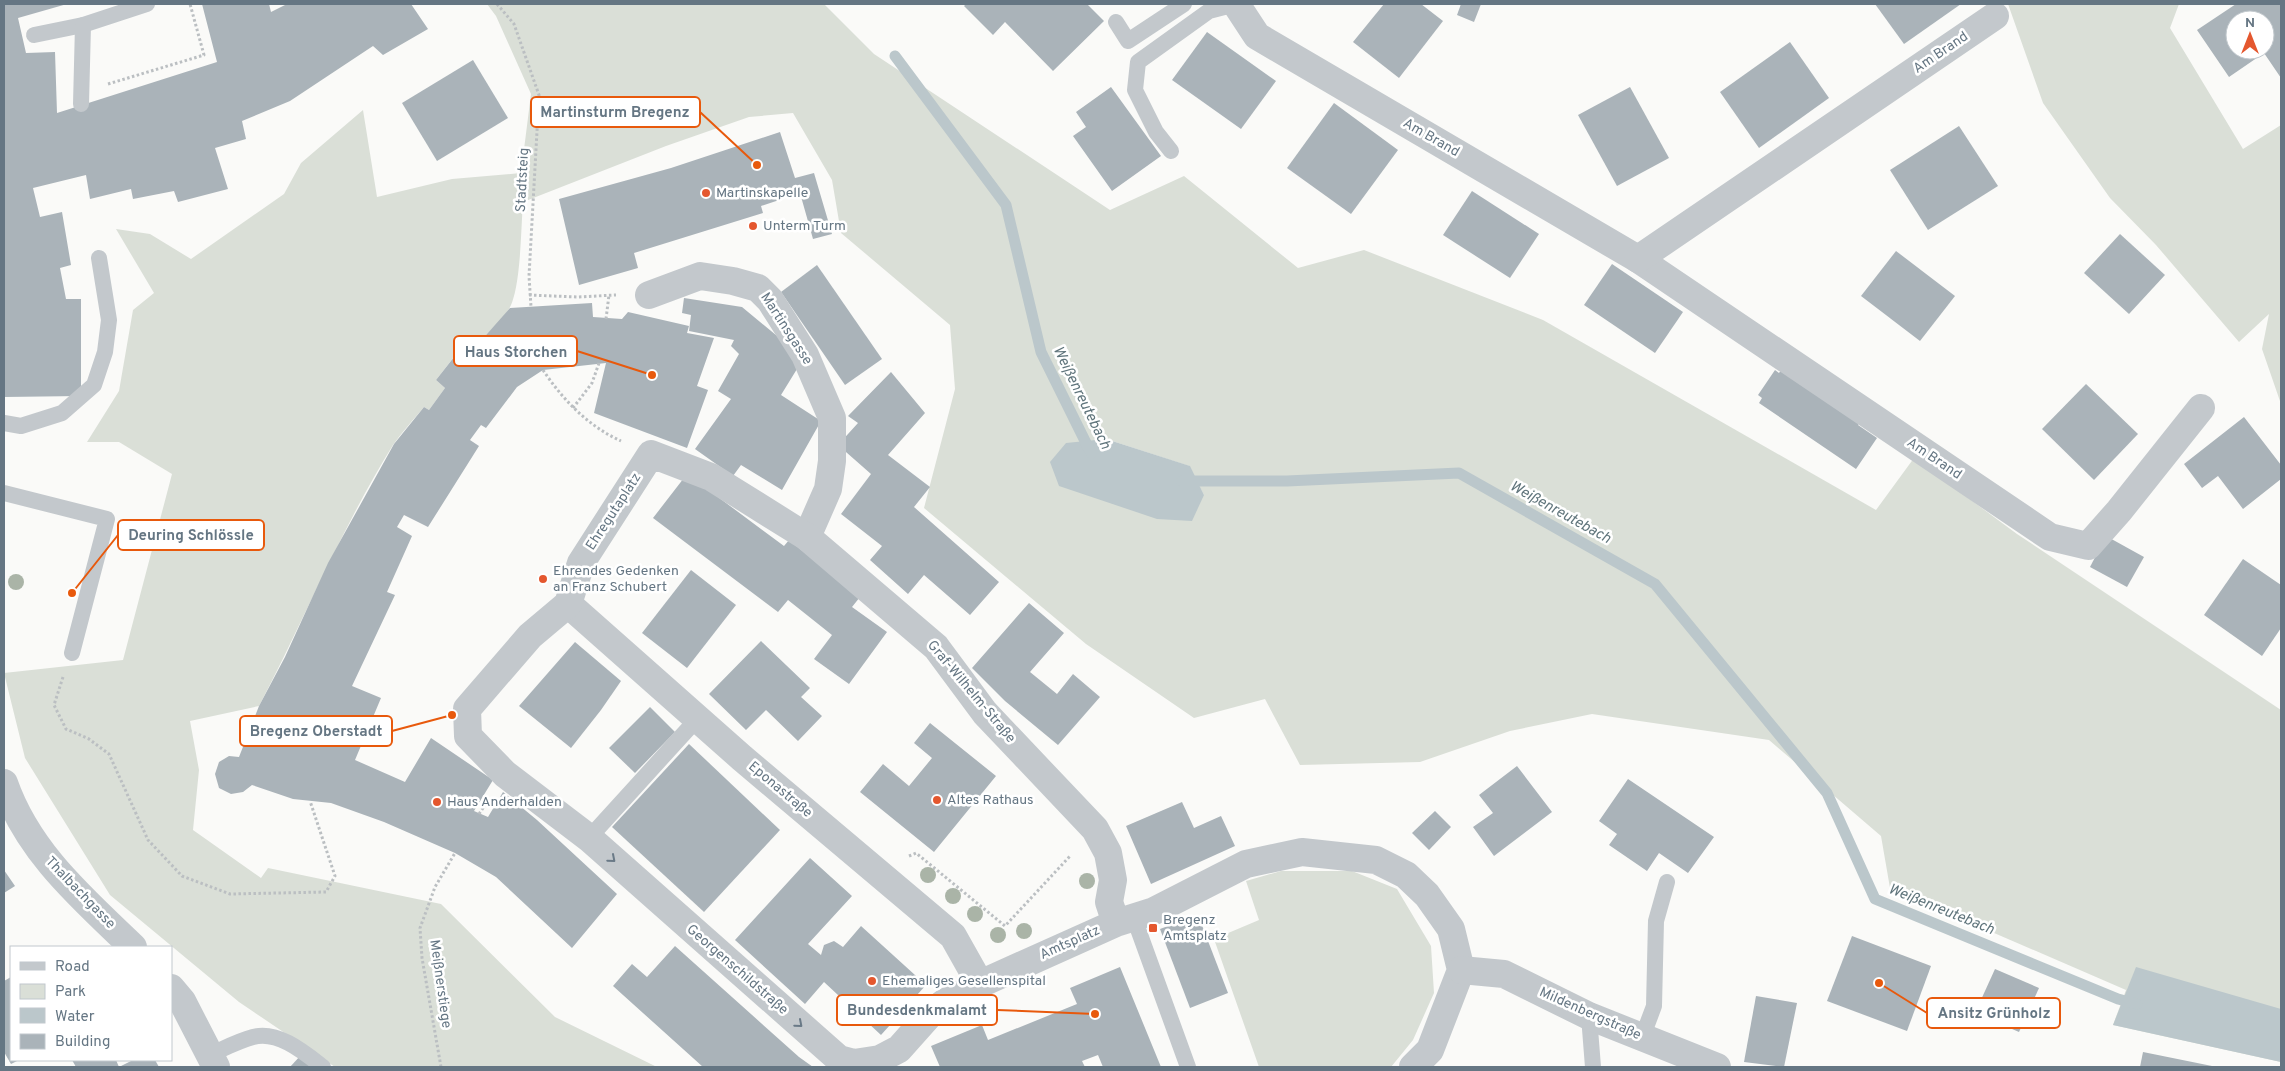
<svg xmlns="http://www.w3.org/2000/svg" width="2285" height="1071" viewBox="0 0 2285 1071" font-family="Overpass,sans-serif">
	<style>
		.green { fill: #dadfd7; fill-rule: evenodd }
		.water { fill: #bbc7cb }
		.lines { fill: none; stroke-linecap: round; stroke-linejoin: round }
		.stream { stroke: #bbc7cb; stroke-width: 11 }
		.building { fill: #aab3b9; fill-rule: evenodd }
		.path { stroke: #bbbfc2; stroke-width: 3; stroke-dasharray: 2.5 2.5; stroke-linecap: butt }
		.service { stroke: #c3c8cc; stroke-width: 16 }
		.minor { stroke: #c3c8cc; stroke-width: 28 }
		.tree { fill: #aab4a7 }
		.oneway { stroke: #6a7a87 }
		.poi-dot { fill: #e4572e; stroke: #fff; stroke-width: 2 }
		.labels { text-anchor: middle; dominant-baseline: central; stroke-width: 5; stroke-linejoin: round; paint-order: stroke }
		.street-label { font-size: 14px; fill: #657683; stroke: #fff }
		.poi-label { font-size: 14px; fill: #657683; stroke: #fff; text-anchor: start }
		.water-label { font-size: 15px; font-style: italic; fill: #60757c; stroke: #fff }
		.leader { fill: none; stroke: #e8590c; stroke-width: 2 }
		.callout-dot { fill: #e8590c; stroke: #fff; stroke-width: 2 }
		.callout { fill: #fff; stroke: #e8590c; stroke-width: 2 }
		.callout-label { font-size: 15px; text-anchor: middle; font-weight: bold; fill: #657683 }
	</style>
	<rect width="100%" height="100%" fill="#fafaf8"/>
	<g class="green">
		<path d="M487,4H824L874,54L1110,210L1184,176L1298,268L1364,250L1543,320L1876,510L1914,458L2017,534L2281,710V1062L2113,1025L2126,990L1890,888L1881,836L1769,740L1592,714L1510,731L1420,762L1300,765L1265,699L1194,718L1086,644L924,508L955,389L950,325L841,233L832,180L793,113L749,117L666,146L523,202C521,226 521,290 509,309C497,327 478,340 467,360L457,353L436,380L445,388L429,410L424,407C414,419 402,432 393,445C341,529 304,620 259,706L190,721L199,770L193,830L261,878L268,868L441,904L555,1017L657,1067H335L239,1002L110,895L25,758L4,673L123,660L172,474L119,442H87L119,391L133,310L154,293L116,229L150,234L191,259L284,194L301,163L363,110L377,197L452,179L521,173L531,94L496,16ZM1106,439L1189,466L1204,495Z"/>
		<path d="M2008,4H2179L2170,28L2243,149L2281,125V404L2262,349L2269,314L2239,342L2156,245L2110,198L2043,103Z"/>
		<path d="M1281,871H1352L1397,889L1431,946L1434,993L1413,1040L1391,1067H1259L1214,939L1259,920L1246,881Z"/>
	</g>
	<g class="water">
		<path d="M1106,439L1190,466L1204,495L1192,521L1157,519L1059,486L1050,462L1066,443Z"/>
		<path d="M2136,967L2281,1009V1062L2113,1025Z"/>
	</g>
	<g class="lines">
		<g class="stream">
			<path d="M895,56L1006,205L1041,352L1091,453"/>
			<path d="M1182,481H1287L1459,473L1655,584L1827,793L1875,899L2118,999L2137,1004"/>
		</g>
	</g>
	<g class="building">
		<path d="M4,4H67L18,18L26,53L55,52L57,113L217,62L202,4H269L271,12L287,4H411L428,29L383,55L373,46L290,101L242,121L246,139L215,148L228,189L178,202L174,191L133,199L131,189L90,199L86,175L33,188L40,217L62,212L71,265L60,268L66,299H81V396L4,397Z"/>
		<path d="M966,4H1087L1104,21L1053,71L1005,22L993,35L964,6Z"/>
		<path d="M1384,4H1421L1443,21L1399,78L1353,42Z"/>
		<path d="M1461,4H1481L1474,22L1457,15Z"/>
		<path d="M1875,4H1961L1904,44Z"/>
		<path d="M2236,4H2281V78L2264,53L2229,77L2197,30ZM2235,20H2265V50H2235Z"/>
		<path d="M1207,32L1276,81L1241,129L1172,80Z"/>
		<path d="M1790,42L1829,98L1759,148L1720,92Z"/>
		<path d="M473,60L508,118L437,161L402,103Z"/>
		<path d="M1111,87L1161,156L1112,191L1073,136L1086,127L1076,112Z"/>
		<path d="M1630,87L1669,158L1617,186L1578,115Z"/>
		<path d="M1334,103L1398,150L1351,214L1287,168Z"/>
		<path d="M1959,126L1998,186L1928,230L1890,170Z"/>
		<path d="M780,132L795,178L814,173L832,234L813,239L800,193L761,206L763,213L634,253L638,268L579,285L559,199L671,168Z"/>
		<path d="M1472,191L1539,234L1510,278L1443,235Z"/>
		<path d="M2120,234L2165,275L2129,314L2084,273Z"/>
		<path d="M1896,251L1955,296L1920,341L1861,296Z"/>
		<path d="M1612,264L1683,312L1655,353L1584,305Z"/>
		<path d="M817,265L882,359L845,385L781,292Z"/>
		<path d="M684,298L742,307L794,350L797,369L781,395L821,421L782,490L741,465L733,476L695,449L731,399L718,391L739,354L731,346L734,340L689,331L691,315L682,313Z"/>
		<path d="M592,303L593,317L622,319L628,312L689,326L687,333L714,338L697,386L708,390L687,448L594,413L606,363L543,370L517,387L486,428L481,425L470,440L479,446L428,527L404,515L397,527L412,536L387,592L395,595L352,686L381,698L355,760L405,782L431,738L493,780L474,811L488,817L503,792L537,820L617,894L572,948L496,877L455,853L384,822L331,803L293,799L252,785L243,792L231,794L219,788L215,774L219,762L229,756L239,757L259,706L285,657L328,563L394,444L424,407L429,410L445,388L436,380L458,352L467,360L472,351L510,308Z"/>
		<path d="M1775,370L1779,373L1781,370L1862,419L1858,425L1877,438L1856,469L1759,403L1762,398L1758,395Z"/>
		<path d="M891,372L925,413L888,455L930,487L914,507L999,582L970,615L924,575L908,594L870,560L882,546L841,514L871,474L838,445L858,423L848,416Z"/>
		<path d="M2086,384L2138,434L2094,480L2042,429Z"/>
		<path d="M2244,417L2281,465V479L2243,509L2218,476L2202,488L2184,464Z"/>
		<path d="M687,474L784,546L789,540L860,597L852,607L887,632L849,684L814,659L832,635L788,600L778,612L653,518Z"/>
		<path d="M2106,536L2144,557L2127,587L2090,567Z"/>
		<path d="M2243,559L2281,585V628L2262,656L2204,615Z"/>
		<path d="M691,570L736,605L687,668L642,633Z"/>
		<path d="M1029,603L1064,633L1030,672L1057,694L1073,674L1100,697L1058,745L1005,701L972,668Z"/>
		<path d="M761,641L810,688L801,697L822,716L798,741L766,710L746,730L709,694Z"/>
		<path d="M575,642L621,681L601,710L571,748L519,706Z"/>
		<path d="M650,707L675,732L635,773L609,748Z"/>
		<path d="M930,723L996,776L934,852L860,792L883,764L909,786L932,758L914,743Z"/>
		<path d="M689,744L780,830L704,912L612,827Z"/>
		<path d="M1517,766L1552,812L1494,856L1473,827L1493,813L1479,795Z"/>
		<path d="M1628,779L1714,837L1688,873L1659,853L1647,871L1609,845L1617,834L1599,821Z"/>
		<path d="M1182,802L1194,828L1221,816L1235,846L1151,884L1126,826Z"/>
		<path d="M1435,811L1451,827L1429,850L1412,833Z"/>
		<path d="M810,858L852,896L808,944L821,955L824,945L834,941L843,947L861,926L926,985L881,1035L824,982L805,1004L735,940Z"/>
		<path d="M4,870L15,886L4,893Z"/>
		<path d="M1198,915L1228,993L1190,1008L1160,929Z"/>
		<path d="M1852,936L1931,966L1907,1031L1827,1001Z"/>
		<path d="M675,946L799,1057L813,1067H703L613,986L632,964L647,977Z"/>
		<path d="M1120,967L1161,1067H1103L1098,1055L1082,1061L1085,1067H940L931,1046L982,1025L988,1040L1077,1004L1070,988Z"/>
		<path d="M1995,969L2039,988L2019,1032L1975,1013Z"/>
		<path d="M11,977V1060H19L11,1064L4,1052V981Z"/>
		<path d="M1756,996L1797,1003L1784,1067L1744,1062Z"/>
		<path d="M2143,1052L2212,1066V1067H2140Z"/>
		<path d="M301,1055L315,1067H290Z"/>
		<path d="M72,1060H116L119,1067L133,1060H155L159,1067H76Z"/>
	</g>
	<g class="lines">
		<g class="path">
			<path d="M497,4L514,24L539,95L529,276L531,307"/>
			<path d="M108,84L204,55L190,4"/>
			<path d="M529,295L577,297L616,295"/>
			<path d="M606,319L609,295"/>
			<path d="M543,370C563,400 588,426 621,441"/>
			<path d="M573,408L592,383L599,363"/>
			<path d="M63,677L54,705L66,729L89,739L109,754L148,840L182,876L230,894L326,892L335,876L310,801"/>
			<path d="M479,814L487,802"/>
			<path d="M909,856L916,853L1005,926L1071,855"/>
			<path d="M441,1067L422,958L420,928L435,887L455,853"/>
		</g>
		<g class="service">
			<path d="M1116,22L1128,41L1184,4"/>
			<path d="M34,35L83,25"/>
			<path d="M81,104L83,25L147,4"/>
			<path d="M1171,151L1156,132L1135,90L1138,62L1209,11L1236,4"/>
			<path d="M4,423L21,426L62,413L94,385L105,352L109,320L99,258"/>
			<path d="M4,493L107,519L72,653"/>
			<path d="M589,838L698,718"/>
			<path d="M1134,918L1188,1067"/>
			<path d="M1589,1016L1593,1067"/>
			<path d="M1642,1038L1654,1006L1656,921L1667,882"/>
			<path d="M209,1055C223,1049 238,1041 253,1037C278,1030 305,1053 323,1067"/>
		</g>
		<g class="minor">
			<path d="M1236,4L1257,36L1638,259L2050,537L2088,546L2119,511L2201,408"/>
			<path d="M1638,259L1995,16"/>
			<path d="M649,295L700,276L733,281L758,288L770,300L805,355L832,418V461L828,489L807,537"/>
			<path d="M568,604L742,758L953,936L980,984"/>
			<path d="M4,783C28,852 82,898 133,947"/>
			<path d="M1116,923L1109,902L1113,880L1108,853L1095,829L985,713L936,647L807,537L711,477L651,454L581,563L568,604L530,636L467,709L468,736L505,774L589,838L839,1059L854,1063L880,1059L899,1049L932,1012L944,1003L980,984L1116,923L1154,911L1246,864L1302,852L1376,860L1406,875L1427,895L1451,929L1461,970L1430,1050L1413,1067"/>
			<path d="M1461,970L1504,974L1589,1016L1717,1067"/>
			<path d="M171,988L182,1001L216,1067"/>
		</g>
	</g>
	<g class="tree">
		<circle cx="16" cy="582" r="8"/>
		<circle cx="928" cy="875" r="8"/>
		<circle cx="1087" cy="881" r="8"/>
		<circle cx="953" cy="896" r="8"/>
		<circle cx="975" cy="914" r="8"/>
		<circle cx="1024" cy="931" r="8"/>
		<circle cx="998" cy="935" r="8"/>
	</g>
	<defs><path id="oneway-chevron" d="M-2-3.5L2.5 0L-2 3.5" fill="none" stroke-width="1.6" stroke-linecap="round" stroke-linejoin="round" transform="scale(1.25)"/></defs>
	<g class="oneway">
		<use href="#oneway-chevron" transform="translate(612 859) rotate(41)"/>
		<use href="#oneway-chevron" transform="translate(799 1024) rotate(41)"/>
	</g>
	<g class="poi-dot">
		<circle cx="706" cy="193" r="5"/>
		<circle cx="753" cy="226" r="5"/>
		<circle cx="543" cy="579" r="5"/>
		<circle cx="937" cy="800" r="5"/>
		<circle cx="437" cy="802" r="5"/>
		<rect x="1148" y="923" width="10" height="10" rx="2.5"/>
		<circle cx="872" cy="981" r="5"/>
	</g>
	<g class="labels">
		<g class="street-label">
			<text transform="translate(1941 53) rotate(-34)">Am Brand</text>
			<text transform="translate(1431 138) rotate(30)">Am Brand</text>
			<text transform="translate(523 180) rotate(-87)">Stadtsteig</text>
			<text transform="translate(786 329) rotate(57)">Martinsgasse</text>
			<text transform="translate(1934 459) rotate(34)">Am Brand</text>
			<text transform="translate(614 512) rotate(-57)">Ehregutaplatz</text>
			<text transform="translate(971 692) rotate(50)">Graf-Wilhelm-Straße</text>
			<text transform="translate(780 790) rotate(40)">Eponastraße</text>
			<text transform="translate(80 893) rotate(46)">Thalbachgasse</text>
			<text transform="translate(1070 943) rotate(-24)">Amtsplatz</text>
			<text transform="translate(737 970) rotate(41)">Georgenschildstraße</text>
			<text transform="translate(440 984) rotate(82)">Meißnerstiege</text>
			<text transform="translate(1590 1014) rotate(24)">Mildenbergstraße</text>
		</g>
		<g class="poi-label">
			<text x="716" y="193">Martinskapelle</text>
			<text x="763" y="226">Unterm Turm</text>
			<text x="553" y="571">Ehrendes Gedenken<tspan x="553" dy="16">an Franz Schubert</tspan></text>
			<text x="947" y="800">Altes Rathaus</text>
			<text x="447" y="802">Haus Anderhalden</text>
			<text x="1163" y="920">Bregenz<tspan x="1163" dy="16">Amtsplatz</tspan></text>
			<text x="882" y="981">Ehemaliges Gesellenspital</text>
		</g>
		<g class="water-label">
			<text transform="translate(1081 398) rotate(64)">Weißenreutebach</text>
			<text transform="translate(1560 513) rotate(29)">Weißenreutebach</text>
			<text transform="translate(1941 910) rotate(22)">Weißenreutebach</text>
		</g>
	</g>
	<path class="leader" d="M757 165L700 112M652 375L577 351M72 593L118 535M452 715L392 731M1095 1014L997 1010M1879 983L1927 1013"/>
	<g class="callout-dot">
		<circle cx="757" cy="165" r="5"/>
		<circle cx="652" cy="375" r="5"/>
		<circle cx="72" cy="593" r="5"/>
		<circle cx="452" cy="715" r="5"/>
		<circle cx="1095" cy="1014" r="5"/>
		<circle cx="1879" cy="983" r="5"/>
	</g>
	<g class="callout">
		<rect x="531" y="97" width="169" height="30" rx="5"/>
		<rect x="454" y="336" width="123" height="30" rx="5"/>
		<rect x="118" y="520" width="146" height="30" rx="5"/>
		<rect x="240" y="716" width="152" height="30" rx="5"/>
		<rect x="837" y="995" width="160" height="30" rx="5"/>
		<rect x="1927" y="998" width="133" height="30" rx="5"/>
	</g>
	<g class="callout-label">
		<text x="615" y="117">Martinsturm Bregenz</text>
		<text x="516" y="357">Haus Storchen</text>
		<text x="191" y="540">Deuring Schlössle</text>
		<text x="316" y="736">Bregenz Oberstadt</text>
		<text x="917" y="1015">Bundesdenkmalamt</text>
		<text x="1994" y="1018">Ansitz Grünholz</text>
	</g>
	<rect width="2285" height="1071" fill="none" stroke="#657683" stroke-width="10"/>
	<rect x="10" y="946" width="162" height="115" fill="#ffffff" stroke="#c1c8cd"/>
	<rect x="20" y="962" width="25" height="8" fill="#c3c8cc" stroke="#c1c8cd"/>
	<text x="55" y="971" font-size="15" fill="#657683">Road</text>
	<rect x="20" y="984" width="25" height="15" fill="#dadfd7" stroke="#c1c8cd"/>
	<text x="55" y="996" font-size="15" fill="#657683">Park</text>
	<rect x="20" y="1008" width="25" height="15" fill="#bbc7cb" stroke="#c1c8cd"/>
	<text x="55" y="1021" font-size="15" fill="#657683">Water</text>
	<rect x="20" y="1034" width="25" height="15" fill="#aab3b9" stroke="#c1c8cd"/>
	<text x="55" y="1046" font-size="15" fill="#657683">Building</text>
	<g transform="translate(2250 35)"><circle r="24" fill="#ffffff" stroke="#c1c8cd"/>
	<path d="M0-4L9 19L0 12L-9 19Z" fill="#e4572e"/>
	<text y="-8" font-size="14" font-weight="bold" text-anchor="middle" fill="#657683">N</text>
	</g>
</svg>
